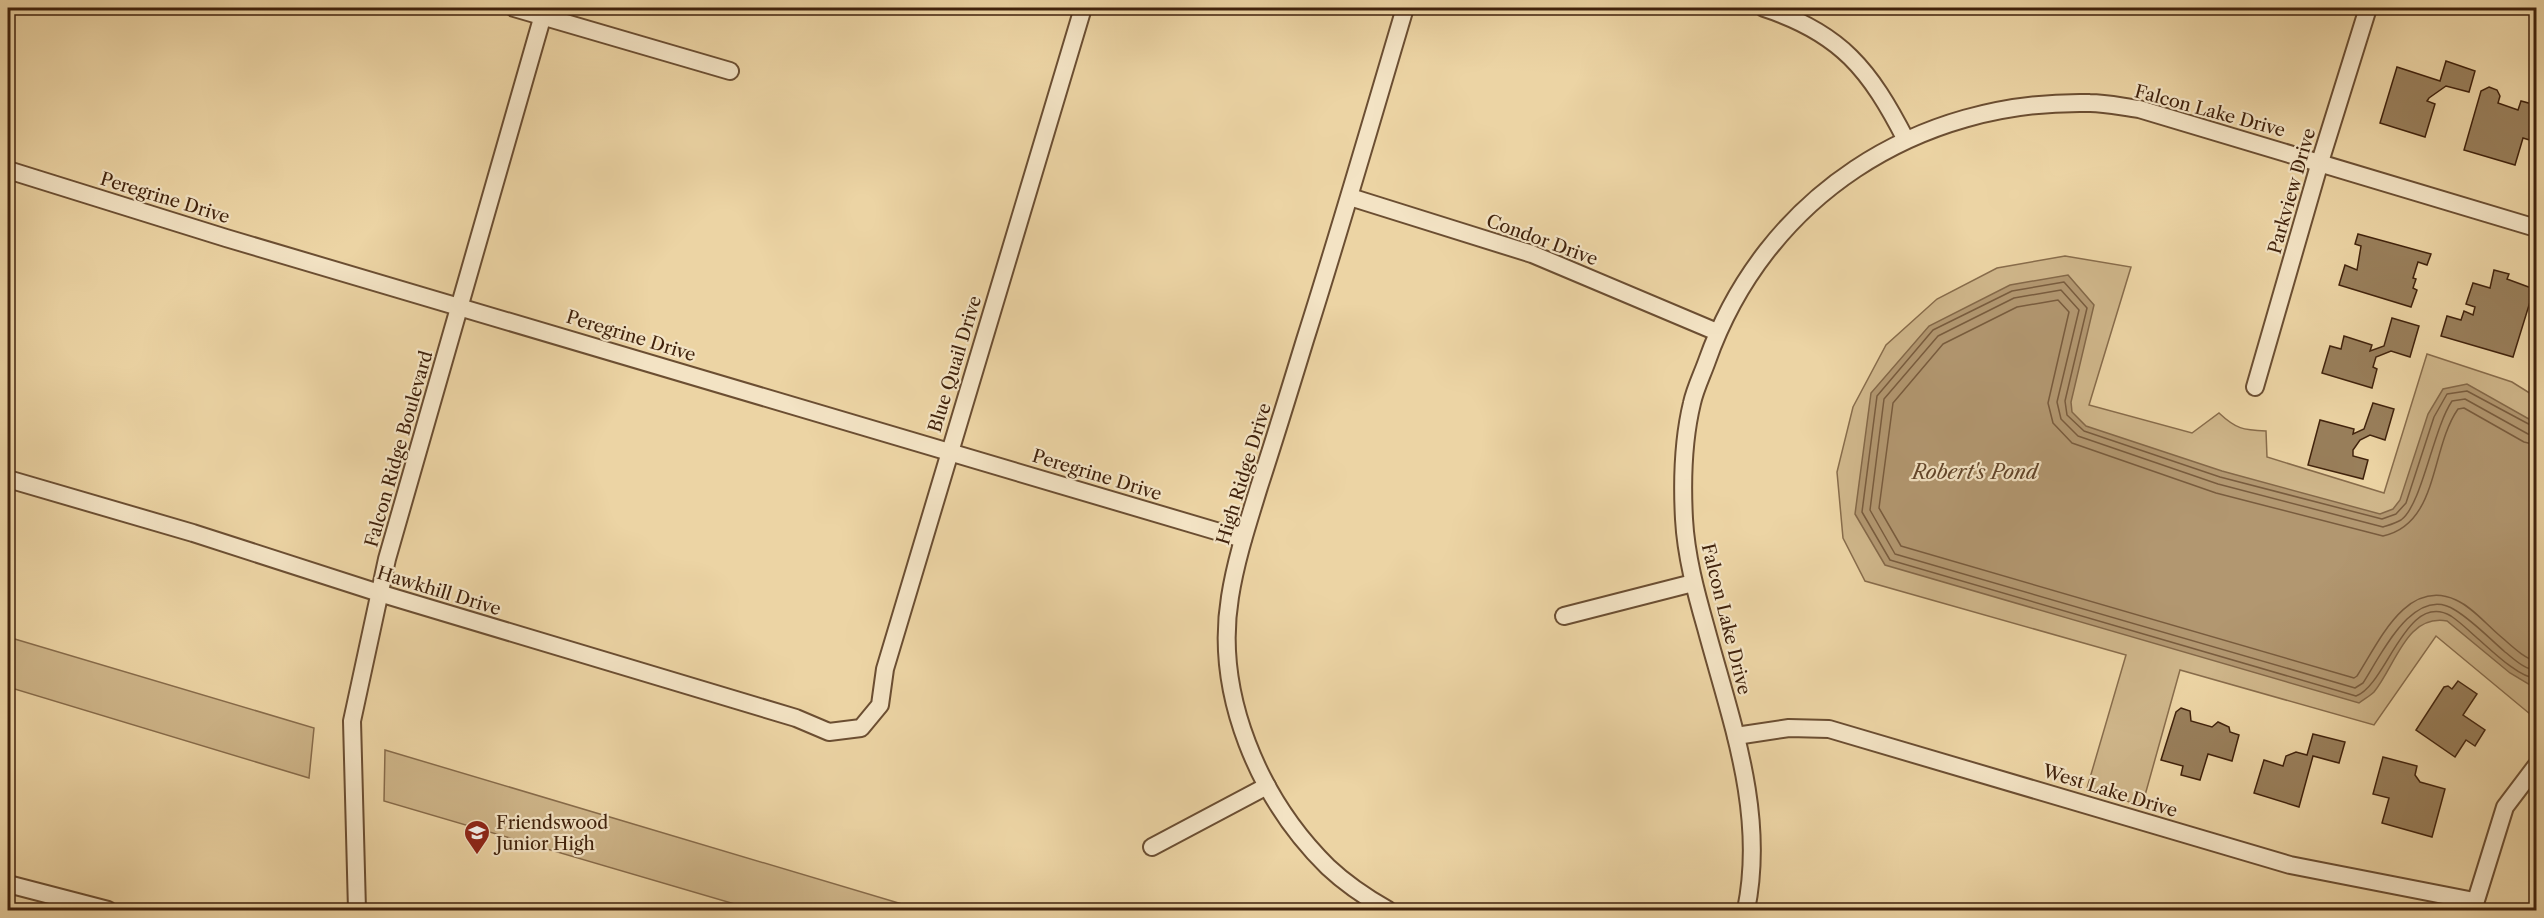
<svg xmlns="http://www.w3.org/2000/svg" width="2544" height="918" viewBox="0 0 2544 918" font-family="'Libre Caslon Text',serif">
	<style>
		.green { fill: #cfb68a; stroke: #886c4b; stroke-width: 1.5 }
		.water { fill: #b29770; stroke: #846848; stroke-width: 1.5 }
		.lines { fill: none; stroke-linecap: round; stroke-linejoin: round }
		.shore { stroke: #795c3e; stroke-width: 1.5 }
		.building { fill: #997f5b; stroke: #40220c; stroke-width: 1.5 }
		.minor-casing { stroke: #6b4e32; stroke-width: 20 }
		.minor { stroke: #f3e3c4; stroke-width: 16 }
		.labels { text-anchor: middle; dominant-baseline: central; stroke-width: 4.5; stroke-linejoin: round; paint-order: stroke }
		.street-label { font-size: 18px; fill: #40220c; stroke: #f3e3c4 }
		.poi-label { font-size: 18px; fill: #40220c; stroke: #f3e3c4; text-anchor: start }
		.water-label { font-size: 20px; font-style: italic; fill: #62452a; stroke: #f3e3c4 }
	</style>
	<rect width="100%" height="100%" fill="#ecd4a4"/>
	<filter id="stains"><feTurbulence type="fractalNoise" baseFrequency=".00333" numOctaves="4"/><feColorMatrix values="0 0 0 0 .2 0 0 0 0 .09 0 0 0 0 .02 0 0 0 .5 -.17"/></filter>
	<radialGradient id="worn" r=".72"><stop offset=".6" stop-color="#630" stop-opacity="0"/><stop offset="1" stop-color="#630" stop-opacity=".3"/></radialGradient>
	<g class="green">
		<path d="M2065,256L2131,267L2089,405L2192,433L2219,413C2236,429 2243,430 2266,431L2267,457L2384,493L2427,354L2512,382L2536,397V719L2436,636L2374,725L2180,670L2142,806L2087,788L2126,655L1865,581L1843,538L1837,472L1853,407L1886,345L1937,299L1997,268Z"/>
		<path d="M8,637L314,728L309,778L8,687Z"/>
		<path d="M385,750L922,910H755L384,801Z"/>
	</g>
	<path class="water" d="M2068,275L2094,305L2071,402L2072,412L2086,426L2222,471L2380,514L2393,509L2400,500L2428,414L2443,389L2467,384L2536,423V683L2530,685L2510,673L2447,621C2406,614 2396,665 2374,692C2370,696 2364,699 2359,703L1885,565L1855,514L1871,393L1929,326L2010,285Z"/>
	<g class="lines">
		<g class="shore">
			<path d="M2536,428L2467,391L2447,394L2434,417L2406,503L2396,514L2382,519L2220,477L2084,431L2067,415L2065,401L2087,308L2064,282L2012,291L1933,330L1877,396L1862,512L1890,560L2356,696C2387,685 2406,590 2451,616C2460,622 2468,630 2476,637C2489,648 2520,679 2536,678"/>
			<path d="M2536,436L2528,434L2465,399L2452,401C2433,429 2422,505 2401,520C2396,523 2389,525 2383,527L2218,484L2078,436L2061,419L2057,402L2079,310L2061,290L2014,298L1938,336L1884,399L1870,510L1895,554L2355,688L2363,683C2380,657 2414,583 2455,610C2473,621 2489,638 2505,652C2514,659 2525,670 2536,670"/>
			<path d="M2536,445L2524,442L2464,408L2458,409C2430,449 2439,524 2383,536L2216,493L2072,443L2053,423L2048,403L2069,312L2058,300L2017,307L1943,344L1893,403L1879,508L1901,546L2354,678L2357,676C2378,644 2406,577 2456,600C2472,607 2486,624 2499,635C2510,644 2523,658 2536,661"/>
		</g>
	</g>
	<g class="building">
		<path d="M2446,61L2475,71L2469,92L2446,86L2429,98L2427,101L2435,104L2425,137L2380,123L2397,67L2440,81Z"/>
		<path d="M2489,87L2497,90L2500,96L2498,103L2518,110L2521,101L2532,104L2535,111L2533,114L2536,115V142L2523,138L2515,165L2464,150L2481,91Z"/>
		<path d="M2358,234L2431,254L2427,265L2418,262L2413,278L2416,279L2413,288L2417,290L2411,307L2339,285L2345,265L2357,270L2361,246L2355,244Z"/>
		<path d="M2494,270L2509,274L2507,279L2534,289L2513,357L2441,336L2447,316L2461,320L2464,311L2473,315L2475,307L2466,304L2473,283L2490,288Z"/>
		<path d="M2392,318L2419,326L2410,357L2391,351L2376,357L2373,367L2377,369L2372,388L2322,373L2330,346L2341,349L2344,336L2372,345L2370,351L2384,346Z"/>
		<path d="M2373,403L2394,409L2385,440L2370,435L2360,440L2353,450V456L2368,460L2363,479L2308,465L2320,420L2354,429L2353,434L2364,429Z"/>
		<path d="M2458,681L2477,694L2463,715L2485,730L2475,746L2466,740L2455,757L2416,730L2444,687L2448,686L2452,689Z"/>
		<path d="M2181,708L2190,711L2191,721L2212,727L2218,722L2229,727L2230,732L2239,735L2232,761L2208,754L2200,780L2181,775L2183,766L2161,760L2176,712Z"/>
		<path d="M2313,734L2345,742L2339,763L2313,756L2299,807L2254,793L2264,760L2283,766L2286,756L2296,752L2307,755Z"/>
		<path d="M2383,757L2417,766L2415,775L2420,782L2445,789L2432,837L2382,823L2389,798L2373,794Z"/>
	</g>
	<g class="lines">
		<defs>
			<g id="minor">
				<path d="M514,8L730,71"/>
				<path d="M1764,8C1841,33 1870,70 1906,140"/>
				<path d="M8,170L226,238L1243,539"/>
				<path d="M1350,197L1532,254L1717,332"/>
				<path d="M2255,387L2320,162L2368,8"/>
				<path d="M8,479L193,533L379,593L796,718L829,732L861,728L880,705L885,669L1083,8"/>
				<path d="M1564,616L1693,583"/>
				<path d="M1736,736L1789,728L1829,729L2290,865L2474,901"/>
				<path d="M1152,847L1267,786"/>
				<path d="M8,884L108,910"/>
				<path d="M357,910L352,721L387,559L545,8"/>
				<path d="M1388,910C1367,898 1346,884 1328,867C1259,799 1214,694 1230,597C1236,559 1248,523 1259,487C1275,438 1290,389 1305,340C1340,230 1372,119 1405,8"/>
				<path d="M1746,910C1766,813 1731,721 1706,628C1696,593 1686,556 1684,519C1682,481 1683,440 1692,403C1695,389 1702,375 1707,361C1765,197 1917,99 2090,103C2106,103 2123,107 2139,109L2536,228"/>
				<path d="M2473,910L2505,807L2536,766"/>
			</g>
		</defs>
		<use href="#minor" class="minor-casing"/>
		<use href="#minor" class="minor"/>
	</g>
	<defs>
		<symbol id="school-pin" viewBox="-11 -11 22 30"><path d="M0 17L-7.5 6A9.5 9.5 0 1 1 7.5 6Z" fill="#8f2418" stroke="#f3e3c4"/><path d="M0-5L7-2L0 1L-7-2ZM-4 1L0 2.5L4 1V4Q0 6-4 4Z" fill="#fff"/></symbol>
	</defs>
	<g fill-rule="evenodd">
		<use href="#school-pin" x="462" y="818" width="30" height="40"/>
	</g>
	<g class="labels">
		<g class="street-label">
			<text transform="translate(2210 111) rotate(15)">Falcon Lake Drive</text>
			<text transform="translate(2292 191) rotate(-74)">Parkview Drive</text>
			<text transform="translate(165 198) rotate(17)">Peregrine Drive</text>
			<text transform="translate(1542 240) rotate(20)">Condor Drive</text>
			<text transform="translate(631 336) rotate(17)">Peregrine Drive</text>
			<text transform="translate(955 364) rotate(-73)">Blue Quail Drive</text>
			<text transform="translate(399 449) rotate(-74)">Falcon Ridge Boulevard</text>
			<text transform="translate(1244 474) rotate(-73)">High Ridge Drive</text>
			<text transform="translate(1097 475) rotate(17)">Peregrine Drive</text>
			<text transform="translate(439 591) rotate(17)">Hawkhill Drive</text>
			<text transform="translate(1726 619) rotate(76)">Falcon Lake Drive</text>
			<text transform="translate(2110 791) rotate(17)">West Lake Drive</text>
		</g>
		<g class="poi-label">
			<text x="496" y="823">Friendswood<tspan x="496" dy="21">Junior High</tspan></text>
		</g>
		<g class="water-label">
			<text x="1975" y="472">Robert's Pond</text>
		</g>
	</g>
	<rect width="2544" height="918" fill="none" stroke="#ecd4a4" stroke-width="30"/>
	<rect x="9" y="9" width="2526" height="900" fill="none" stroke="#40220c" stroke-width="3"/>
	<rect x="15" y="15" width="2514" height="888" fill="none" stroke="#40220c" stroke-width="1.5"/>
	<rect width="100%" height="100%" filter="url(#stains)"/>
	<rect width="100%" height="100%" fill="url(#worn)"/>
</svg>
